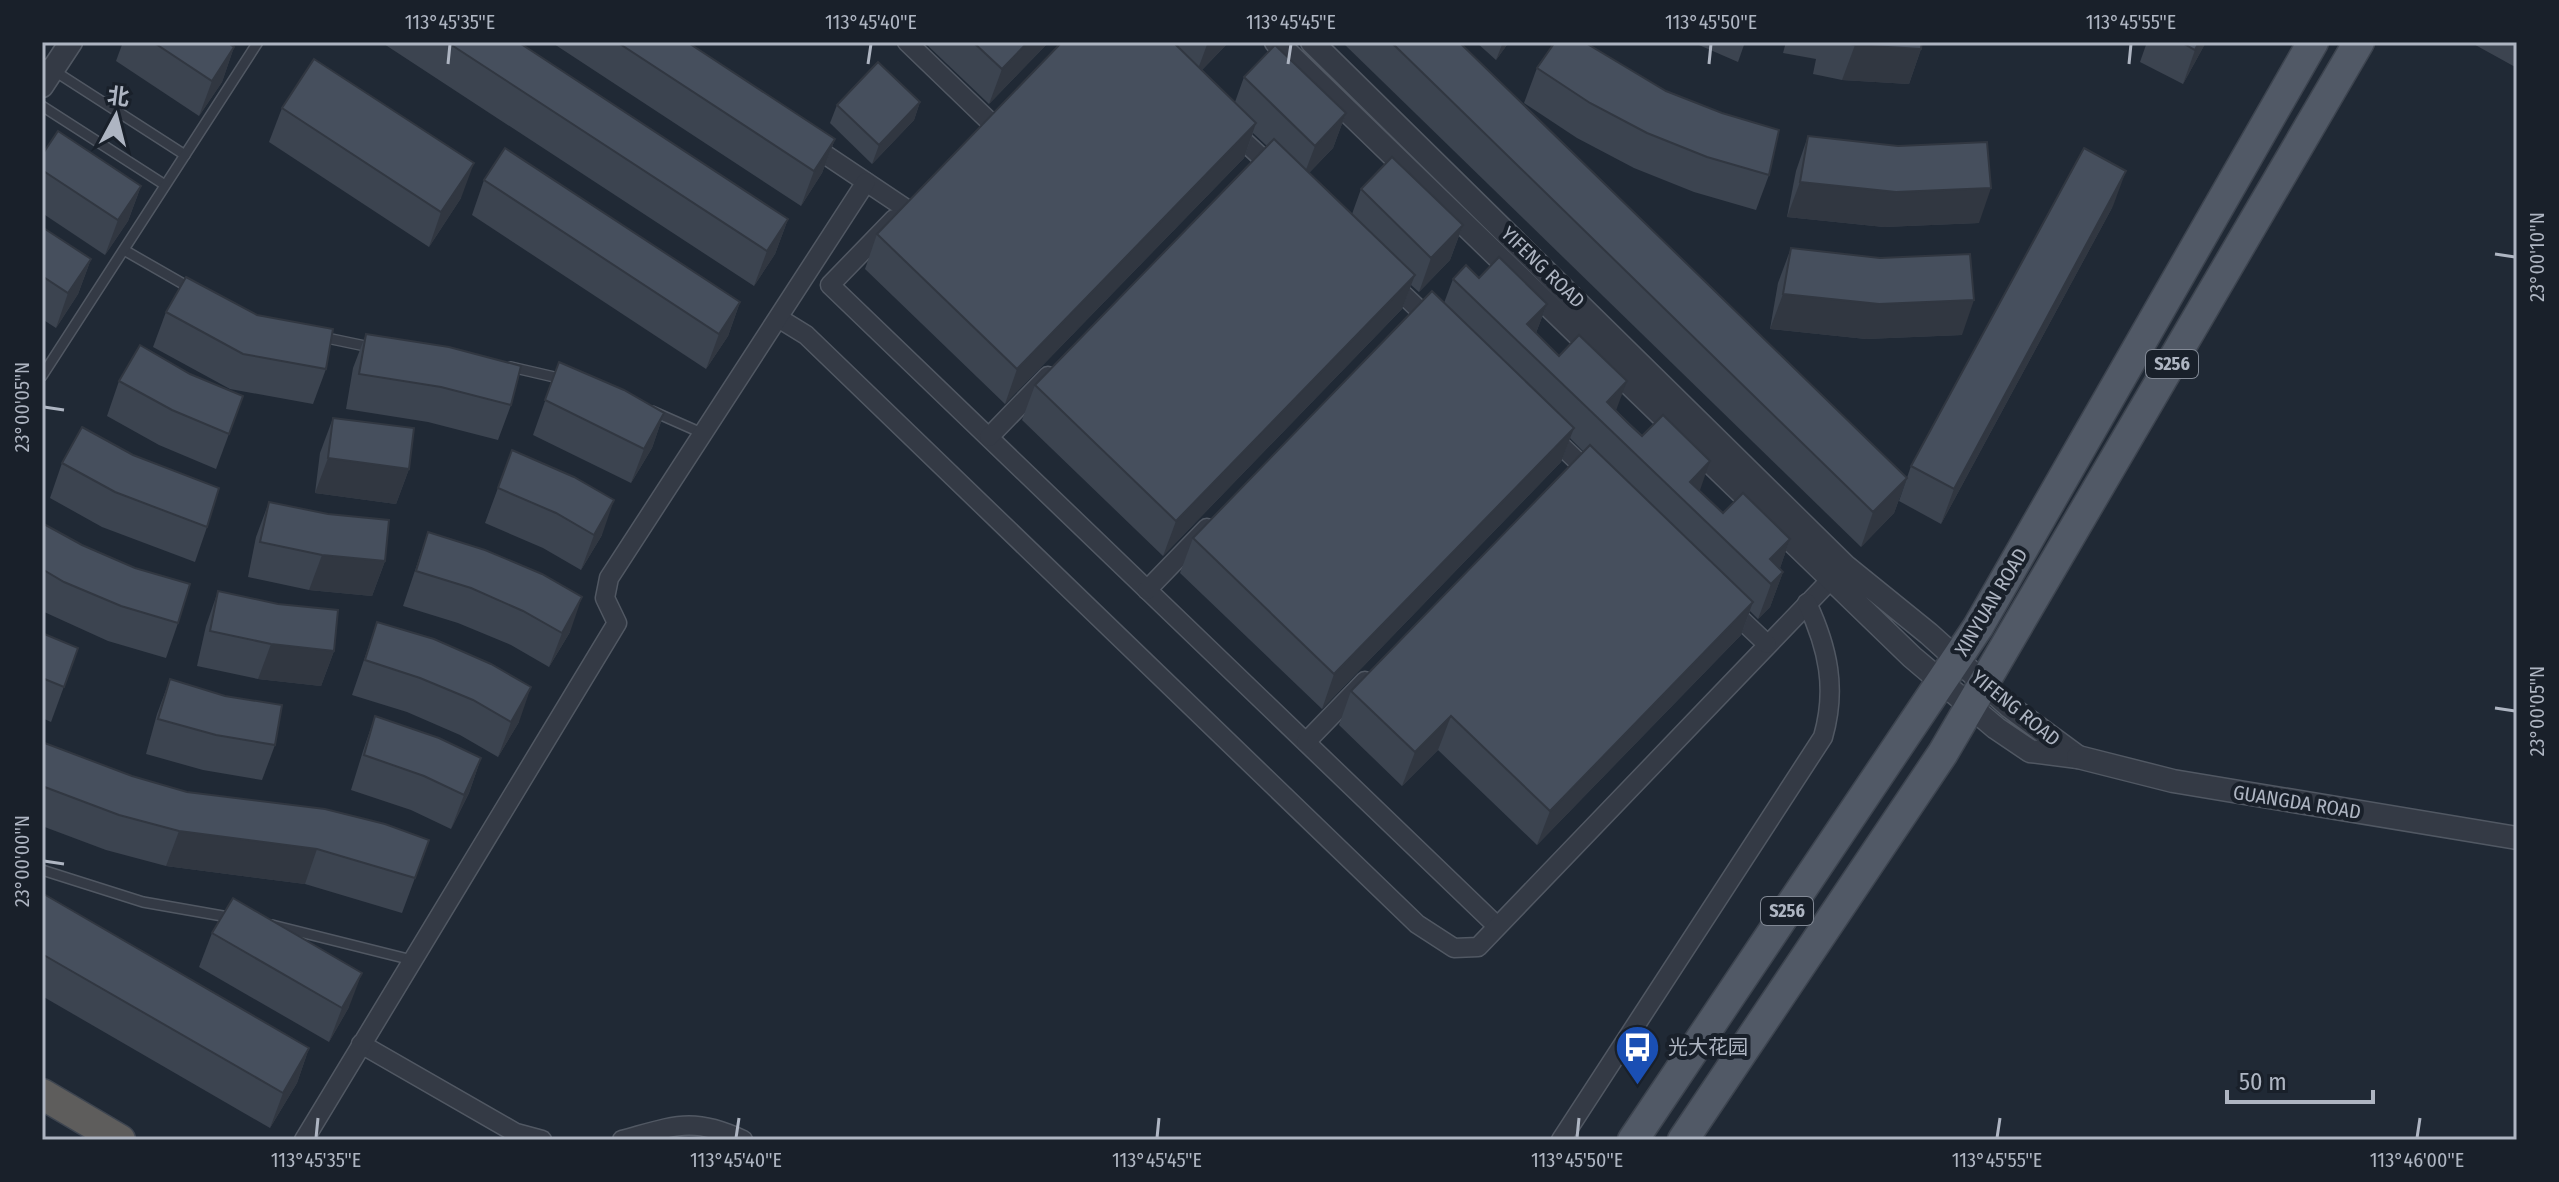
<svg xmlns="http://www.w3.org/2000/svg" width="2559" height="1182" viewBox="0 0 2559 1182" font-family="'Fira Sans Condensed','Noto Sans SC',sans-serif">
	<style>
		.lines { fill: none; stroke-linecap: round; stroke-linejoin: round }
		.service-casing { stroke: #515863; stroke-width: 12 }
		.minor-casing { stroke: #515863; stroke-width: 21 }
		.tertiary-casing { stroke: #515863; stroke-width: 25 }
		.primary-casing { stroke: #3d444f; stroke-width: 33 }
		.trunk-casing { stroke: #3e4550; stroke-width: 33 }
		.service { stroke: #343a45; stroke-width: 9 }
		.minor { stroke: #343a45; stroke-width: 18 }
		.tertiary { stroke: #343a45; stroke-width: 22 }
		.primary { stroke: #515966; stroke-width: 30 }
		.trunk { stroke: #5e5d5c; stroke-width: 30 }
		.wall { fill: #3c4450 }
		.shaded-wall { fill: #313741 }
		.building { fill: #464f5d; stroke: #313741; stroke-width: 2 }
		.ticks { fill: none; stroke: #aeb5c2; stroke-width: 3 }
		.labels { text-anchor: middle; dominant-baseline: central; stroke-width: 8; stroke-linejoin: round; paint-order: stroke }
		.shield { fill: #19202a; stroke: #818894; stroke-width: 2 }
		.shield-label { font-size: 18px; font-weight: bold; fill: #aeb5c2 }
		.street-label { font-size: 20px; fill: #aeb5c2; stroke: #19202a }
		.poi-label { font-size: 20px; fill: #aeb5c2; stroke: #19202a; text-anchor: start }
		.neatline { fill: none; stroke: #aeb5c2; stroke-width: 3 }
		.ticks-label { font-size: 20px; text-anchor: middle; fill: #aeb5c2 }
	</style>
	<rect width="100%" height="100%" fill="#202935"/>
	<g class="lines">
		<defs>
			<g id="service">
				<path d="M42,63L185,155"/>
				<path d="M42,106L165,185"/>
				<path d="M124,250L192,289"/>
				<path d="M322,337L370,347"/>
				<path d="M511,367L563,379"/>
				<path d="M42,376L258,42"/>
				<path d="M652,411L704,434"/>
				<path d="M42,870L143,902L234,918"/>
				<path d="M272,925L412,960"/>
			</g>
			<g id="minor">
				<path d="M907,42L989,121"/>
				<path d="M1232,130L1275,170"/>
				<path d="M811,145L905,208"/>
				<path d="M894,219L830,285L1497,926"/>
				<path d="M1388,280L1433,323"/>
				<path d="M780,319L806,335L1417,924L1454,948L1478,947L1840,570"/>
				<path d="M1550,435L1592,475"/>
				<path d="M989,437L1048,376"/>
				<path d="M1147,590L1207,528"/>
				<path d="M1728,607L1767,644"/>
				<path d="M1306,742L1365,681"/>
				<path d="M361,1044L516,1133L542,1140"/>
				<path d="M304,1140L617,623L605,598L609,578L866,182"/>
				<path d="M622,1140C674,1126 692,1116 743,1140"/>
				<path d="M1561,1140L1823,737C1837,689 1828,648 1807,603"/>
			</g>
			<g id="tertiary">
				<path d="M1276,42L1912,657L1996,728L2030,751L2078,757L2010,707L1929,634L1845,566L1312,42"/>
				<path d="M42,86L71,42"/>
				<path d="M2078,757L2173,781L2517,838"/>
			</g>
			<g id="primary">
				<path d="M1633,1140L1978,627L2313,42"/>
				<path d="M1683,1140L1943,753L2359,42"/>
			</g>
			<path id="trunk" d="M42,1094L120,1140"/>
		</defs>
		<use href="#service" class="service-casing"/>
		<use href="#minor" class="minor-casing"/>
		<use href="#tertiary" class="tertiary-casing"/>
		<use href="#primary" class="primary-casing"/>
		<use href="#trunk" class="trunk-casing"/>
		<use href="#service" class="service"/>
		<use href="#minor" class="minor"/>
		<use href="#tertiary" class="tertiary"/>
		<use href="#primary" class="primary"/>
		<use href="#trunk" class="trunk"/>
	</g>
	<g class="wall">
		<path d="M123,42H227L234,47L222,82L199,116L116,61Z"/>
		<path d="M381,42H518L788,219L775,254L754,286Z"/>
		<path d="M551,42H687L835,139L822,173L801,206Z"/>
		<path d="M924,42H1049L989,104Z"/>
		<path d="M1062,42H1227L1226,45L1202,70L1235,102L1244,77L1346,113L1333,148L1309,173L1352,214L1361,189L1463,225L1450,260L1419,292L1411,285L1402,309L1163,556L1022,420L1035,385L1267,146L1253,133L1244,158L1005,404L865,269L877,234Z"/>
		<path d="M1342,42H1459L1907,478L1894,513L1861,547Z"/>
		<path d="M1476,42H1509L1496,60Z"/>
		<path d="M1692,42H1745L1738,62Z"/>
		<path d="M1786,42H1922L1921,49L1909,84L1842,80L1813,74L1816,59L1783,53Z"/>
		<path d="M2147,42H2206L2183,84L2140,62Z"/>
		<path d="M2470,42H2517V68Z"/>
		<path d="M1537,68L1769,175L1756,210L1694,192L1634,168L1577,138L1524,103Z"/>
		<path d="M920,102L914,120L872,164L830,123L837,105Z"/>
		<path d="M282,108L461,198L429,247L269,142Z"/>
		<path d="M1808,136L1979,223L1884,227L1787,217L1796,171Z"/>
		<path d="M42,155L141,186L128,221L105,255L42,213Z"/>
		<path d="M484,180L740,302L728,336L706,369L472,215Z"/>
		<path d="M2113,206L1941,524L1899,501L1911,466Z"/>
		<path d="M42,227L91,259L78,294L56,328L42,319Z"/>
		<path d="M1791,248L1962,335L1866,339L1770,329L1778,283Z"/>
		<path d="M1479,278L1547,304L1536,333L1723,513L1790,539L1780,568L1783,572L1770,607L1758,619L1750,611L1741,635L1537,845L1438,750L1402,786L1339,725L1351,691L1584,452L1570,438L1561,462L1322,709L1180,573L1193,538L1444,303L1453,279Z"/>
		<path d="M166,312L326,369L313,404L230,389L153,347Z"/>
		<path d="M366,334L511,405L498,440L428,422L346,409L353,368Z"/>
		<path d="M559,362L664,413L652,448L631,483L533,435Z"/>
		<path d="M190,374L243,396L216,469L159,445L107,416L119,381Z"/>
		<path d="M333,418L409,469L396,504L315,493L320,453Z"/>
		<path d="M512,450L602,535L581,570L543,548L485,523Z"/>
		<path d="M62,463L207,527L195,562L102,527L50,498Z"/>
		<path d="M269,502L385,561L372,596L309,590L248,577L256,537Z"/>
		<path d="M42,523L178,623L166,658L108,641L42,611Z"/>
		<path d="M428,532L570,632L549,667L511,645L458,623L403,606Z"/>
		<path d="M218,591L334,651L321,686L258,679L197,666L206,626Z"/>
		<path d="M377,622L519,722L498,757L460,735L407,712L352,695Z"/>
		<path d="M42,633L78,648L51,722L42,718Z"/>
		<path d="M170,679L275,745L262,780L203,770L146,754L157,714Z"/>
		<path d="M375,716L481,758L469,793L451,829L411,810L351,790L363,751Z"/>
		<path d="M42,742L132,776L187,792L429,840L402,913L305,884L166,866L106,850L42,826Z"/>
		<path d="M42,893L309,1048L297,1083L270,1128L42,996Z"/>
		<path d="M212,933L349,1007L329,1042L199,967Z"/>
	</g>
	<g class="shaded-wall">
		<path d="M1028,42H1049L989,104L1002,69Z"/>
		<path d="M1208,42H1227L1226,45L1195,77Z"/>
		<path d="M1503,42H1509L1496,60Z"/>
		<path d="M2199,42H2206L2183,84L2195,50Z"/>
		<path d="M1855,45L1921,49L1909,84L1842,80Z"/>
		<path d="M234,47L222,82L199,116L212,81Z"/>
		<path d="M920,102L914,120L872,164L879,145Z"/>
		<path d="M1346,113L1333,148L1302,180L1315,146Z"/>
		<path d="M1256,123L1244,158L1005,404L1017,369Z"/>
		<path d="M835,139L822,173L801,206L814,171Z"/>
		<path d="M474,163L461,198L429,247L441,212Z"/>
		<path d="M2126,171L2113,206L1941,524L1954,489Z"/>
		<path d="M1800,182L1991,188L1979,223L1884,227L1787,217Z"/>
		<path d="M141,186L128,221L105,255L118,220Z"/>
		<path d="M788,219L775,254L754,286L767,251Z"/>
		<path d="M1463,225L1450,260L1419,292L1431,258Z"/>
		<path d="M91,259L78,294L56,328L68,293Z"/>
		<path d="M1415,275L1402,309L1163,556L1176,521Z"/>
		<path d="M1783,294L1974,300L1962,335L1866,339L1770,329Z"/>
		<path d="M740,302L728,336L706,369L719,334Z"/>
		<path d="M1547,304L1534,338L1527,324Z"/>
		<path d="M1627,381L1614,416L1607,402Z"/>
		<path d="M664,413L652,448L631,483L644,449Z"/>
		<path d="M1574,428L1561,462L1322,709L1334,674Z"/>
		<path d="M328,458L409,469L396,504L315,493Z"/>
		<path d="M1710,461L1698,496L1690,482Z"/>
		<path d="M1907,478L1894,513L1861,547L1873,512Z"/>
		<path d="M614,500L602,535L581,570L594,535Z"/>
		<path d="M1790,539L1778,574L1770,559Z"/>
		<path d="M322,555L385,561L372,596L309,590Z"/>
		<path d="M1783,572L1770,607L1758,619L1771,584Z"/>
		<path d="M582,597L570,632L549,667L562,633Z"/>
		<path d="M1753,602L1741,635L1537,845L1550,811Z"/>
		<path d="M271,644L334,651L321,686L258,679Z"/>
		<path d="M531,687L519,722L498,757L511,722Z"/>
		<path d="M1451,716L1438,750L1402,786L1415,752Z"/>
		<path d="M481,758L469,793L451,829L464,795Z"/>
		<path d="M179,831L317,849L305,884L166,866Z"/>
		<path d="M362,973L349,1007L329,1042L342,1008Z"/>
		<path d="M309,1048L297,1083L270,1128L283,1093Z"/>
	</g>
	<g class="building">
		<path d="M153,42H227L234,47L212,81Z"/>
		<path d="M447,42H518L788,219L767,251Z"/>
		<path d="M617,42H687L835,139L814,171Z"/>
		<path d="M973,42H1028L1002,69Z"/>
		<path d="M1062,42H1173L1256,123L1017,369L877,234Z"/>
		<path d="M1391,42H1459L1907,478L1873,512Z"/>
		<path d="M1555,42H1584L1666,91L1722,113L1779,130L1769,175L1707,157L1647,133L1590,103L1537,68Z"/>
		<path d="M1840,42H1922L1921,49L1855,45Z"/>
		<path d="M2181,42H2199L2195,50Z"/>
		<path d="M1275,45L1346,113L1315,146L1244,77Z"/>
		<path d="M314,59L474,163L441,212L282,108Z"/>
		<path d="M878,62L920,102L879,145L837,105Z"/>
		<path d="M58,131L141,186L118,220L42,170V155Z"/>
		<path d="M1808,136L1898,146L1987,142L1991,188L1896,192L1800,182Z"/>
		<path d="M1274,139L1415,275L1176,521L1035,385Z"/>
		<path d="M505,148L740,302L719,334L484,180Z"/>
		<path d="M2084,148L2126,171L1954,489L1911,466Z"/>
		<path d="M1392,157L1463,225L1431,258L1361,189Z"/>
		<path d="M42,227L91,259L68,293L42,276Z"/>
		<path d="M1791,248L1880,258L1970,254L1974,300L1879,304L1783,294Z"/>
		<path d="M1499,257L1547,304L1527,324L1559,356L1579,335L1627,381L1607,402L1629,424L1642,436L1663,415L1710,461L1690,482L1723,513L1743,493L1790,539L1770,559L1783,572L1771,584L1453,279L1466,265L1479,278Z"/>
		<path d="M186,277L257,315L333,329L326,369L243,354L166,312Z"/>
		<path d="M1432,291L1574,428L1334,674L1193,538Z"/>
		<path d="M366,334L449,347L521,366L511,405L441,387L359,374Z"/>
		<path d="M140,345L190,374L243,396L229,434L172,410L119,381Z"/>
		<path d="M559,362L624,390L664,413L644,449L545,400Z"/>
		<path d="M333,418L414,428L409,469L328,458Z"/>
		<path d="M82,427L133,455L219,488L207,527L115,492L62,463Z"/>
		<path d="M1590,445L1753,602L1550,811L1451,716L1415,752L1351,691Z"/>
		<path d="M512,450L574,477L614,500L594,535L556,513L498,488Z"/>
		<path d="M269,502L328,514L389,520L385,561L322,555L260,542Z"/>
		<path d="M42,523L82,545L135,568L190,584L178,623L121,606L64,582L42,569Z"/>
		<path d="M428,532L485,550L542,574L582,597L562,633L523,611L471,588L416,571Z"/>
		<path d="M218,591L278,604L338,610L334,651L271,644L210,631Z"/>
		<path d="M377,622L434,639L491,664L531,687L511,722L473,700L420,678L365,660Z"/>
		<path d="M42,633L78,648L64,687L42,678Z"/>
		<path d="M170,679L225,696L282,705L275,745L216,735L158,719Z"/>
		<path d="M375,716L439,738L481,758L464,795L424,776L364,755Z"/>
		<path d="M42,742L132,776L187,792L325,809L385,824L429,840L415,878L317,849L179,831L119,815L42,786Z"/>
		<path d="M42,893L309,1048L283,1093L42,954Z"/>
		<path d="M233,898L362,973L342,1008L212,933Z"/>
	</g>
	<path class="ticks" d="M448,64L450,44M868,64L871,44M1288,64L1291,44M1709,64L1711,44M2129,64L2131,44M2495,254L2515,257M44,407L64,410M2495,708L2515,711M44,861L64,864M316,1138L318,1118M736,1138L739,1118M1157,1138L1159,1118M1577,1138L1579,1118M1997,1138L2000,1118M2417,1138L2420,1118"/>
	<defs>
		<symbol id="bus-pin" viewBox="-11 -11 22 30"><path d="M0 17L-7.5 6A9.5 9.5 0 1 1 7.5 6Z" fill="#1a4fb4" stroke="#19202a"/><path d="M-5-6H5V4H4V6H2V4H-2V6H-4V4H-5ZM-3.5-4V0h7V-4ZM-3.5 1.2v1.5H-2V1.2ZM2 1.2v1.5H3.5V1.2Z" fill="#fff"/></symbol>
	</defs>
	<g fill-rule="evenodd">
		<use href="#bus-pin" x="1612" y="1022" width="51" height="69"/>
	</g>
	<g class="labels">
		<g class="shield">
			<rect x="2146" y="350" width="52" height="28" rx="6"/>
			<rect x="1761" y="897" width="52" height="28" rx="6"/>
		</g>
		<g class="shield-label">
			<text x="2172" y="364">S256</text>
			<text x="1787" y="911">S256</text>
		</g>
		<g class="street-label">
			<text transform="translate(1543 267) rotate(44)">YIFENG ROAD</text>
			<text transform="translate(1991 602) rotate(-59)">XINYUAN ROAD</text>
			<text transform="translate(2016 708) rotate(39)">YIFENG ROAD</text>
			<text transform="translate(2297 802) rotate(9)">GUANGDA ROAD</text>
		</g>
		<g class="poi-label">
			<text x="1668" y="1047">光大花园</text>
		</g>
	</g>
	<rect width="2559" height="1182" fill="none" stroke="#19202a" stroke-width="88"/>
	<g transform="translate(116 116) rotate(7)" stroke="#19202a" stroke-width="6" paint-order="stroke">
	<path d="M0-6L14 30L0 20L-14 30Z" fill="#aeb5c2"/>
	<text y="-12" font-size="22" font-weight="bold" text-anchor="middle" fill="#aeb5c2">北</text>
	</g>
	<path d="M2227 1090v12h146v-12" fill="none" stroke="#aeb5c2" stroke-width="4"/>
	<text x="2239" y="1090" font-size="24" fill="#aeb5c2" stroke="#19202a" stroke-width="6" paint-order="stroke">50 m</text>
	<rect x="44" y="44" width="2471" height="1094" class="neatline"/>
	<g class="ticks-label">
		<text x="450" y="29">113°45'35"E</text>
		<text x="871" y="29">113°45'40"E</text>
		<text x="1291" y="29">113°45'45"E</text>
		<text x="1711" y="29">113°45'50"E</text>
		<text x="2131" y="29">113°45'55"E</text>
		<text transform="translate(2537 257) rotate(-90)" y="7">23°00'10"N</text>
		<text transform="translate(22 407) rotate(-90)" y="7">23°00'05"N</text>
		<text transform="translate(2537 711) rotate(-90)" y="7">23°00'05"N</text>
		<text transform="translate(22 861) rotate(-90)" y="7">23°00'00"N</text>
		<text x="316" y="1167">113°45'35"E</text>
		<text x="736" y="1167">113°45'40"E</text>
		<text x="1157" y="1167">113°45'45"E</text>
		<text x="1577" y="1167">113°45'50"E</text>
		<text x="1997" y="1167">113°45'55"E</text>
		<text x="2417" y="1167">113°46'00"E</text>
	</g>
</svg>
